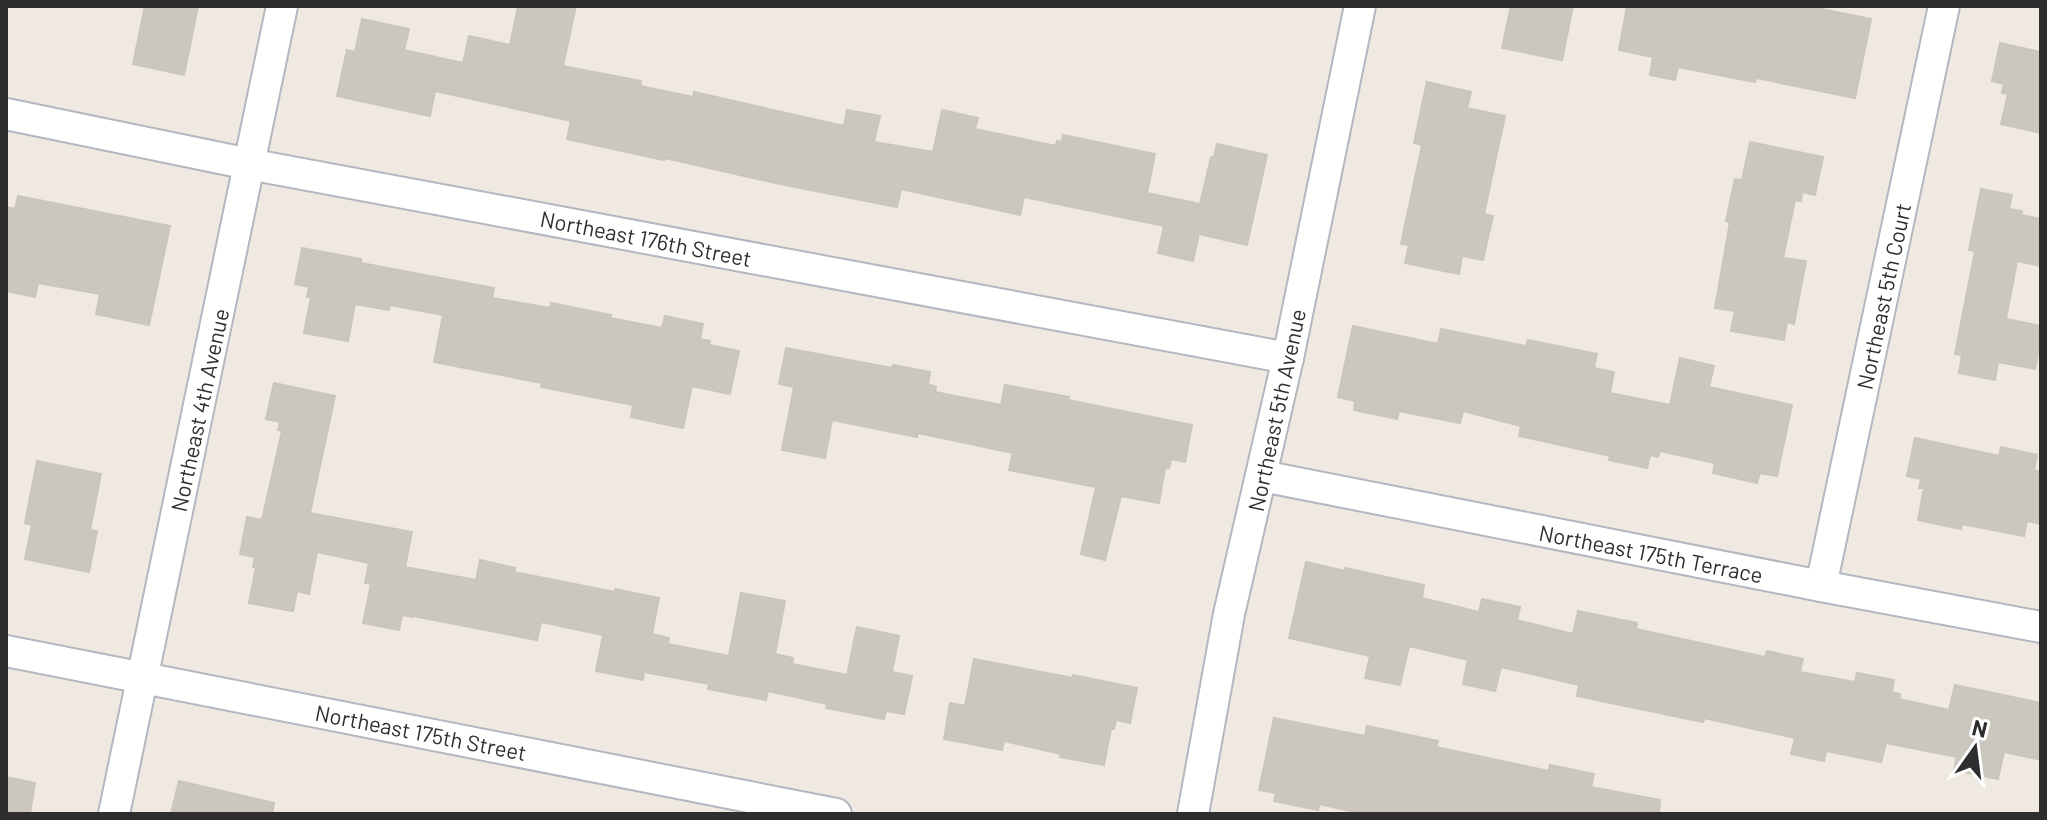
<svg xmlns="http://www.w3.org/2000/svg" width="2047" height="820" viewBox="0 0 2047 820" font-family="Barlow,sans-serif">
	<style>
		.building { fill: #cbc7bf; stroke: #cbc5ba; stroke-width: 2 }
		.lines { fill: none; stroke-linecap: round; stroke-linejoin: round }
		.minor-casing { stroke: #b4b7c1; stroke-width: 34 }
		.minor { stroke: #fff; stroke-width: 30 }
		.labels { text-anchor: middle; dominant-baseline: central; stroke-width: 8; stroke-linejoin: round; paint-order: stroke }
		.street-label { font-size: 22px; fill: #2e2e2e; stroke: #fff }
	</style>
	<rect width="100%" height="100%" fill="#efe9e1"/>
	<g class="building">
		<path d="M145,6H198L184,75L133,64Z"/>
		<path d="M518,6H576L563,66L641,81L640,86L693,97L694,92L844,126L847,110L880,116L874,142L933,152L942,110L978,118L975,129L1056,146L1057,141L1062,142L1063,135L1155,154L1147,193L1200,204L1211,157H1214L1217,144L1267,155L1247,245L1199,234L1193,261L1158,253L1164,226L1024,197L1020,215L901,189L897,207L780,184L665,158L664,160L567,139L571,121L435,91L430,116L337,96L347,50L355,52L362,19L409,29L404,50L463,63L469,36L510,45Z"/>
		<path d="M1511,6H1573L1562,60L1502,48Z"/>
		<path d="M1627,6H1806L1871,19L1855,98L1756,78L1755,82L1678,67L1675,80L1650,75L1653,57L1619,50Z"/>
		<path d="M2000,43L2041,52V133L2001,124L2008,94L2002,93L2004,84L1992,81Z"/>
		<path d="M1427,82L1471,92L1467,108L1505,116L1484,214L1493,216L1483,260L1462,256L1459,274L1405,263L1409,245L1401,244L1422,145L1414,143Z"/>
		<path d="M1750,142L1823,157L1815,195L1802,192L1801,201L1795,200L1783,258L1806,261L1794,324L1787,322L1784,340L1731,331L1735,311L1715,308L1730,222L1726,221L1735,179L1742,180Z"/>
		<path d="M1981,189L2012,195L2009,209L2022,211L2021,215L2041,219V266L2017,261L2006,319L2041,326V337L2035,369L1998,362L1995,380L1959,373L1962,355L1955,354L1975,251L1969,250Z"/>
		<path d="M18,196L170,226L149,325L96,314L100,294L38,283L35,297L6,291V207L15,209Z"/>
		<path d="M302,248L361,259V263L494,288L492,298L550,308L551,303L611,315L610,318L662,328L665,316L703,324L700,339L710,341L709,345L739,351L730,394L692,386L683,428L631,417L633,405L541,387L542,383L434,362L443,315L390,305L389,310L355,304L348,341L304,333L311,297H307L309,287L295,284Z"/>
		<path d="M1353,326L1438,344L1441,329L1526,346L1528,340L1597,354L1594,368L1614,372L1610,393L1670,405L1680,358L1714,366L1709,387L1792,405L1777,476L1760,473L1757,483L1713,473L1715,463L1660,451L1658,457L1650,455L1647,468L1609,460L1610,456L1519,436L1521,426L1463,411L1460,423L1399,411L1397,419L1354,410L1355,401L1338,397Z"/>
		<path d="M786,348L892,368L893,365L930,372L928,384L936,387L935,392L1001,405L1005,385L1069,397L1068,400L1192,425L1185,462L1171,459L1169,468H1165L1159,503L1121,496L1105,560L1081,554L1096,487L1009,470L1013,453L918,433L917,437L832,420L825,458L782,450L794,387L779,384Z"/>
		<path d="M274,383L335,396L310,513L412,532L405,567L476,580L480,560L515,568L514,572L615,592V589L659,598L652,634L669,638L668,644L729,656L741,593L785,601L775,654L793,658L792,664L847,675L857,627L899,636L892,672L912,676L904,714L886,711L884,719L826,708L827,704L768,691L766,700L708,689L709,684L644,672L643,680L596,671L603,635L541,622L537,640L413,616V617L402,615L399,630L363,623L371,584L365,583L369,563L317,552L309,594L297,591L293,611L249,603L256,567H253L255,557L240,554L247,517L262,520L282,431L278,430L280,422L266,419Z"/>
		<path d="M1915,438L1999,456L2001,447L2037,455L2034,470L2041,472V524L2027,521L2024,536L1962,524L1961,529L1918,520L1924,488H1919L1921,479L1907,476Z"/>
		<path d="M37,461L101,474L90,530L97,531L89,572L25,559L32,525L25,523Z"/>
		<path d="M1306,562L1345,571V568L1424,585L1422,598L1479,612L1482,599L1520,607L1517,620L1573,634L1578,611L1637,623L1636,629L1765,657L1767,651L1803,659L1800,672L1855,682L1857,673L1894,680L1892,692L1900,694L1899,699L1949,710L1955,685L2041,703V760L2004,752L1998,779L1954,770L1957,757L1886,743L1881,762L1826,751L1824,761L1791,754L1795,738L1704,718L1703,722L1577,696L1579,685L1501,667L1495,691L1463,684L1468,660L1409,646L1400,685L1365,678L1370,656L1289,638Z"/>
		<path d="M974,659L1073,678V675L1137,688L1130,723L1116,720L1114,729H1111L1104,765L1060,757L1061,754L1004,741L1002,750L944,739L950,703L965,706Z"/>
		<path d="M1274,718L1365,736L1367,726L1438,741L1436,747L1549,771L1550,765L1594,774L1591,787L1660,800L1659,814H1364L1319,804L1318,810L1274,801L1276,793L1259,790Z"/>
		<path d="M6,777L35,783L30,814H6Z"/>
		<path d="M179,781L274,803L272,814H171Z"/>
	</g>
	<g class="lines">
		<defs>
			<g id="minor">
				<path d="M6,114L249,164L1288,358"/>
				<path d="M1262,476L1821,586L2041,627"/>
				<path d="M1821,586L1944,6"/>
				<path d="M6,651L836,814"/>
				<path d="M114,814L282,6"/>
				<path d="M1193,814L1229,614L1288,358L1360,6"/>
			</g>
		</defs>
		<use href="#minor" class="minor-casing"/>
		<use href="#minor" class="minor"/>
	</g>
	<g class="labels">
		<g class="street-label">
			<text transform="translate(646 238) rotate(11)">Northeast 176th Street</text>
			<text transform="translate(1883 296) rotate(-78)">Northeast 5th Court</text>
			<text transform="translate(199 410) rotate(-78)">Northeast 4th Avenue</text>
			<text transform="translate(1276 410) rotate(-78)">Northeast 5th Avenue</text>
			<text transform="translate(1651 553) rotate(11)">Northeast 175th Terrace</text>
			<text transform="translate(421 732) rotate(11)">Northeast 175th Street</text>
		</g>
	</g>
	<rect width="2047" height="820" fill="none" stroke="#2e2e2e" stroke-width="16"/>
	<g transform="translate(1975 748) rotate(14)" stroke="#ffffff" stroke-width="6" paint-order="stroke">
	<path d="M0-6L14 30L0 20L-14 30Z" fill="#2e2e2e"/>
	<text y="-12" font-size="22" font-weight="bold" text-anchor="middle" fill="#2e2e2e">N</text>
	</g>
</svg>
